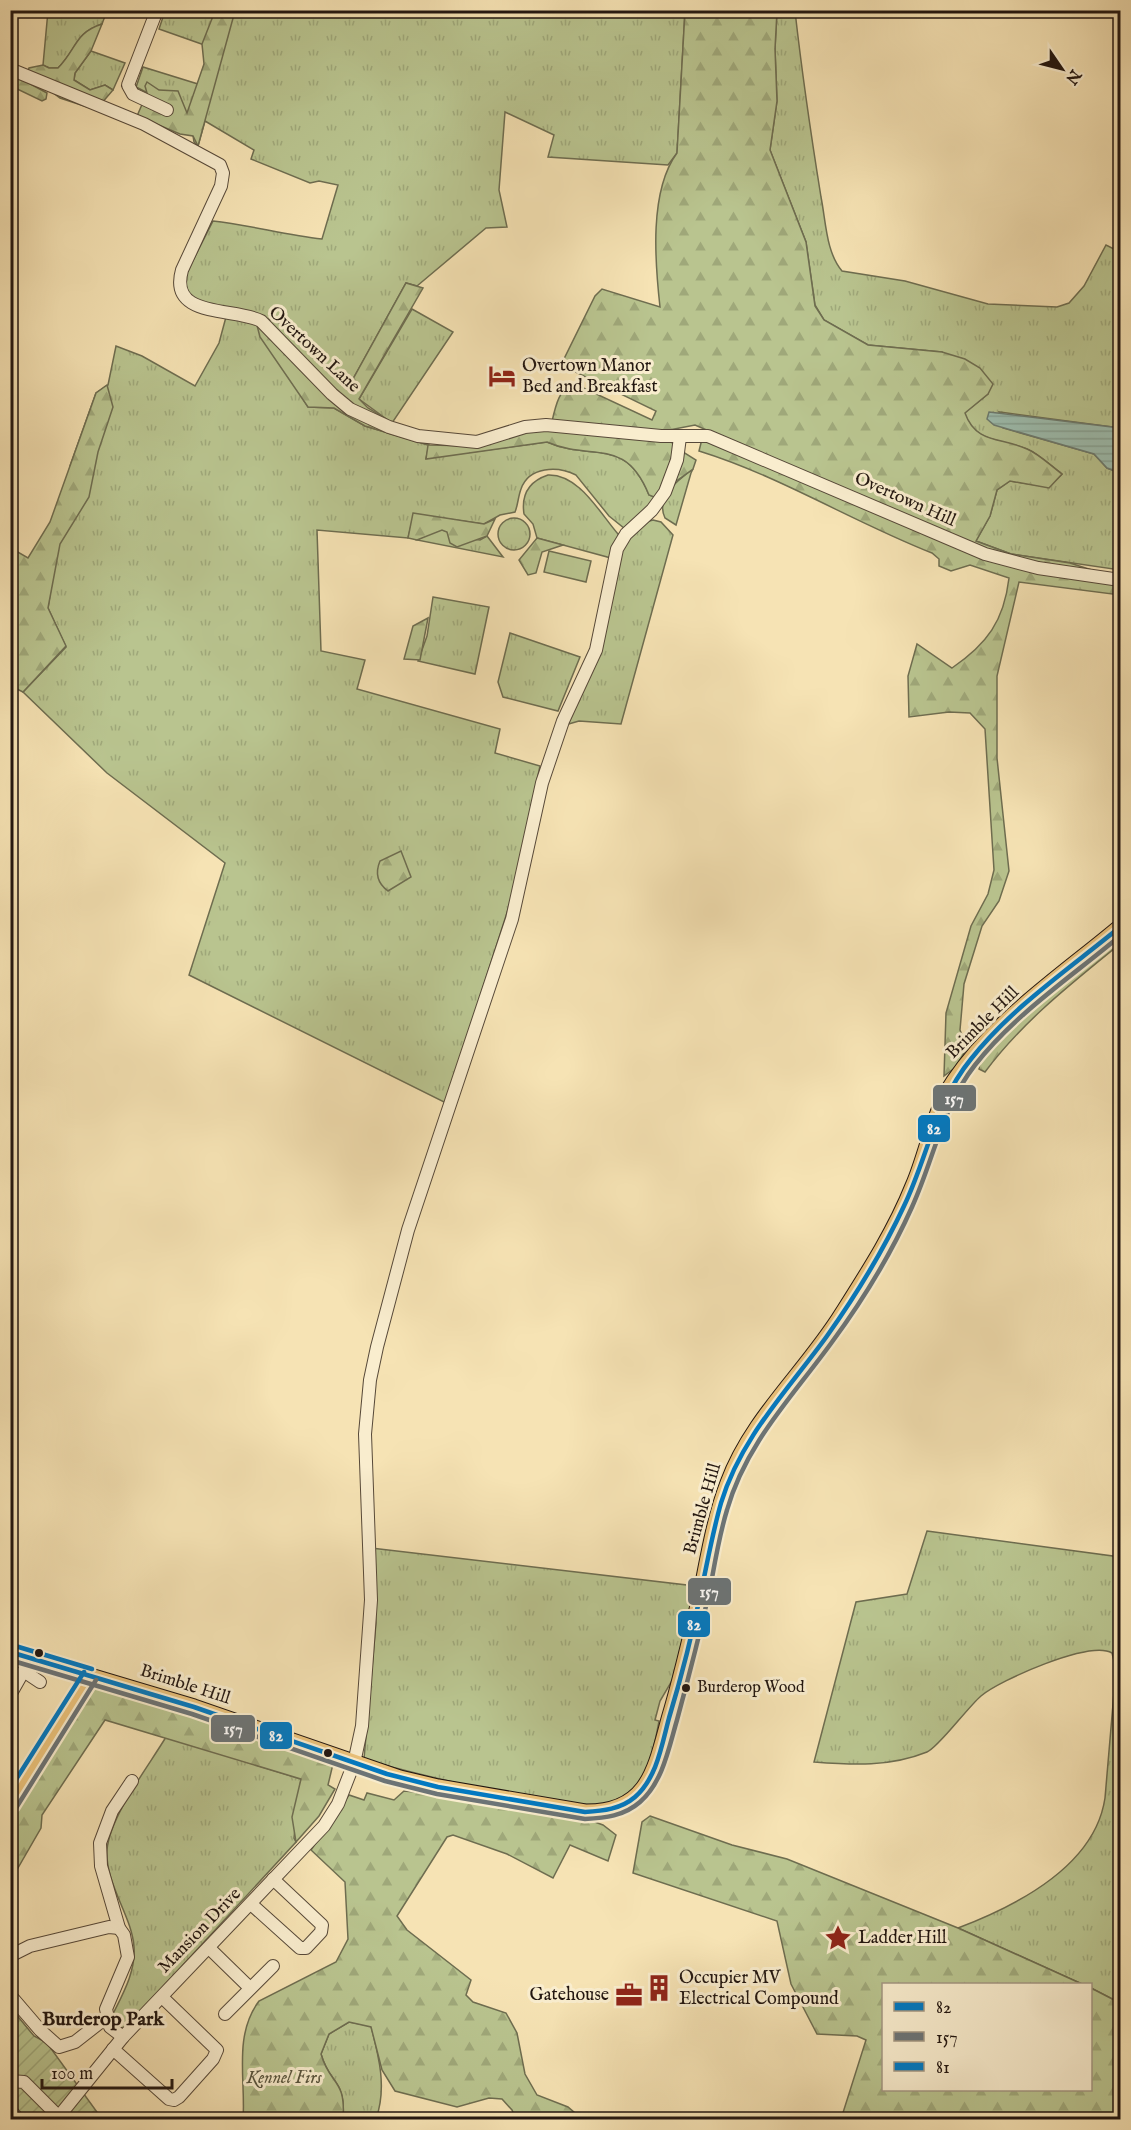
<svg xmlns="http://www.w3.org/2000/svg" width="1131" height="2130" viewBox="0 0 1131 2130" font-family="'IM FELL English',serif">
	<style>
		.grass { fill: url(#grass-tufts); stroke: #6e6d50; stroke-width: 1.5 }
		.forest { fill: url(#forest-firs); stroke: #6e6d50; stroke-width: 1.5 }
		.garden { fill: url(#garden-furrows); stroke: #6e6d50; stroke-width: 1.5 }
		.pitch { fill: #b9c48f; stroke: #6e6d50; stroke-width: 1.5 }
		.water { fill: url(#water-rules); stroke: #6c7b70; stroke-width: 1.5 }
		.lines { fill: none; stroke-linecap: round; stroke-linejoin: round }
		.minor-casing { stroke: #574939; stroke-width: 14 }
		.major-casing { stroke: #221610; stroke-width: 17 }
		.minor { stroke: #f9edce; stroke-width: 12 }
		.major { stroke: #ebc27a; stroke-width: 15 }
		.bus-1-casing { stroke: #f9edce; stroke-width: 9 }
		.bus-2-casing { stroke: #f9edce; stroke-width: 9 }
		.bus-3-casing { stroke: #f9edce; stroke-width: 9 }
		.bus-1 { stroke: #0279c1; stroke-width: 4.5 }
		.bus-2 { stroke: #6c7476; stroke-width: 4.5 }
		.bus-3 { stroke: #0279c1; stroke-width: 4.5 }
		.bus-dot { fill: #221610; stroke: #f9edce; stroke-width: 2 }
		.labels { text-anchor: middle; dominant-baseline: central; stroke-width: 6; stroke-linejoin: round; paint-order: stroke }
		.bus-label { font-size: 16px; fill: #221610; stroke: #f9edce; text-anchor: start }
		.street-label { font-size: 18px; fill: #221610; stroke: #f9edce }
		.poi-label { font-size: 18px; fill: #221610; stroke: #f9edce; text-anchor: start }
		.park-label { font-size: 18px; font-style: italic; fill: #57533c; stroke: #f9edce }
		.neighbourhood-label { font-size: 20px; font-weight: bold; fill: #221610; stroke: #f9edce }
		.line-badge { stroke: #f9edce; stroke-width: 2 }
		.badge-label { font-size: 16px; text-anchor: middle; font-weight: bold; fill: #fff }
	</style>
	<defs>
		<pattern id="grass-tufts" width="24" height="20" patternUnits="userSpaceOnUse" patternTransform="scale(1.5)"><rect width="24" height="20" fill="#b9c48f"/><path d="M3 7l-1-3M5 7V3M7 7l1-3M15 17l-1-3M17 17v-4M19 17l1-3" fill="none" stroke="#9fa87a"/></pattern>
		<pattern id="forest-firs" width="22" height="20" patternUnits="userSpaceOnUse" patternTransform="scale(1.5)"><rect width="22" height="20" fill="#b9c48f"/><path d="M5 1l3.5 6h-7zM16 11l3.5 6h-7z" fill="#9fa87a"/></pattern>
		<pattern id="garden-furrows" width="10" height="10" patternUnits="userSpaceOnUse" patternTransform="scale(1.5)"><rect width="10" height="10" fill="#b9c48f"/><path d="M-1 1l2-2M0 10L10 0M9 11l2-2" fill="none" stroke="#9fa87a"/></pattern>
		<pattern id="water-rules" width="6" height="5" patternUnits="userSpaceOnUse" patternTransform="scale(1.5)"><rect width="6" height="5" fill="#9dbeb0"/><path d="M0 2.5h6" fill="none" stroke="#87a396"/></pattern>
	</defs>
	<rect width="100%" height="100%" fill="#f6e3b4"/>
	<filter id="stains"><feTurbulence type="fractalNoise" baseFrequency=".00333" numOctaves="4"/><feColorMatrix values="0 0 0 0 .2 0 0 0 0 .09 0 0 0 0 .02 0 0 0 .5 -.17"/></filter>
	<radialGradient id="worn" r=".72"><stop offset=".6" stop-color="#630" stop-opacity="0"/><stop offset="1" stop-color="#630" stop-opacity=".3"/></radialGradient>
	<g class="grass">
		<path d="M227,10L685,11L677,153L668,165L548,157L554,135L505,112L499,190L507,227L486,228L417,286L406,283L348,388L288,326L192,300L183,280L213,221C250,225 285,235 322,239L338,185L319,181L310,183L251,159L254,150L205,121L198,146L194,142L192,129L158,98L136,87L143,67L198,84L210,47L159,29L165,11H193L223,21Z"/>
		<path d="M48,11H107L102,24C75,33 77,49 58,68H49L43,65Z"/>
		<path d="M777,11H795C802,73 811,135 821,197C826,222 826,252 842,271L905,281L988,304L1057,307L1069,303L1084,286L1106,245L1120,252V428L999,412L1003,428L1094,454L1107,468L1120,473V570L1011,554L976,541L990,516L997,490L1010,481L1049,487L1062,474C1051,466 1039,454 1027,449C1000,438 976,444 964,413L988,394L942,352L868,345L824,320L815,305L806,242L770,150L777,101L775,49Z"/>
		<path d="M91,51L125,63L113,90L105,85L90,90L74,80L75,73Z"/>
		<path d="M412,309L453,332L392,423L359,399Z"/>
		<path d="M226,317L257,324L308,407L334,408L365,426L429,445L426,458L547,442C592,462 625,435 649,495L655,497L650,508L624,528L609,516L576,475C558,466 529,466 521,489C518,497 518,505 515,512L500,515L484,524L414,514L408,538L317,530L321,651L365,660L357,689L500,729L495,753L540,766L511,900L446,1103L189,975L225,863L107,773L23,692L66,647L48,608L70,466L96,393L108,385L116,346L142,356L195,386L219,343Z"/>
		<path d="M693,469L691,473L676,525L665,518C655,497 678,480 693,469Z"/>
		<path d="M548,475C579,474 599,512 618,534L619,536L611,558L537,538L533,524L524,514C521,494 530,481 548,475Z"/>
		<circle cx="514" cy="534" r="16"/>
		<path d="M653,520L661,522L673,535L621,724L579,721L565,725L583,684L622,546L646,522Z"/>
		<path d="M437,529L447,531L449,536L480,540L487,536L503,557L417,540Z"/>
		<path d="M433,597L489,607L475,674L418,661L427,636Z"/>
		<path d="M510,633L580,657L558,711L503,697L498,682Z"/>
		<path d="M927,1531L1120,1557V2003L1091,1988L1090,1984H1082L958,1928C1016,1906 1095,1866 1105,1798L1116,1669L1112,1653C1090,1640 1000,1680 981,1696C967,1708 938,1748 927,1752C890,1767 853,1765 814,1762L856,1602L907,1594Z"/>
		<path d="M371,1548L695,1586L673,1679L660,1701L655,1720L659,1721C654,1748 648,1787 620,1801C587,1817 404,1772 364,1759L376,1623Z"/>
		<path d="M166,1737L301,1779L294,1838L296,1842L124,2029L110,2020C121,1997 136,1973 134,1947C132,1916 105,1884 107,1850C110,1816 148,1767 166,1737Z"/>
		<path d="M349,2022L371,2026C379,2057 387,2088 376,2119H343C346,2078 330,2086 321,2054L329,2034Z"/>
	</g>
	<g class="forest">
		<path d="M215,11H235L198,146L193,136L180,134L137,116L147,93L145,86L147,82L159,90L178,91L187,113L204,64L202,44Z"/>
		<path d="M685,11H777L775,49L777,101L770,150L806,242L815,306L824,320L868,345L942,352L965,359L980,368L993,384L988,394L965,413C976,444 1001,437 1027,449C1039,454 1051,466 1062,474L1049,488L1010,481L997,490L990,516L976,541L1011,554L1070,563L1120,579V595L1019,582L997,676V758L1009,871L999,901L982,926L964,984L960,1030L967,1048L956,1067L944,1076L946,1013L971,926L988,894L994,870L985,729L970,713L949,712L909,717L908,676L917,644L952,668C987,644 1004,621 1009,578L970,565L951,571L939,566V559L932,553C853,522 780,476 699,451L702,439L723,437L695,425L664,431L675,447L696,460L693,469L654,497L649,495C625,435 592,462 547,442L426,459L428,445L365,426L334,408L308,407L260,337L254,314L288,326L348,388L406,283L423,288L359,399L368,408L429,445L471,446L520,432L550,430C554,415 557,386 575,384L652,420L656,411L561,365L595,296L602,289L660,307C655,262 649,191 677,153Z"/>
		<path d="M102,24L91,51L75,73L74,80L90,90L105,85L113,90L96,110L60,98L27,73L29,68L43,65L49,68H58C77,49 74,33 102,24Z"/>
		<path d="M10,73L47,93L46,99L42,101L11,86Z"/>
		<path d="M107,385L113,407L98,452L89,497L60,544L48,608L66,646L23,692L11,686V548L28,558L50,522L96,393Z"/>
		<path d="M413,513L484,524L495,519L487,536L457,547L450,543L447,532L442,530L417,540L408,538Z"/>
		<path d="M537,538L563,545L542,552L536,573L528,575L519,560Z"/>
		<path d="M428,618L420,660L404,659L413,626Z"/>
		<path d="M401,851L411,877L388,891C377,883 375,873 380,861Z"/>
		<path d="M1120,933V944C1072,983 1022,1022 985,1072L979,1069L981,1056L1037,1003Z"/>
		<path d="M98,1685L180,1706L333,1764L328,1785L335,1789L319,1816L296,1842L292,1817L301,1779L105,1720L42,1815L41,1828L11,1880V1813L86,1695Z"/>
		<path d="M404,1791L458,1796L584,1818L603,1825L616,1835L608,1861L570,1845L553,1878L507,1854L453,1835L447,1837L397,1916L407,1930L471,1980L466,1995L473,2002L506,2013L517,2033L525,2074L537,2095L568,2107L582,2119H516L512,2110L502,2099L489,2098L457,2107L395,2091L382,2070L371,2027L349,2022L329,2034L321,2054C330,2086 346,2078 343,2119L243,2120C246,2080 233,2036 259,2001L336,1962L348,1939L345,1882L311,1850L349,1795L364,1800L367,1793L394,1800Z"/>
		<path d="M650,1816L732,1845L787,1859L958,1928L1082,1984H884V2090H1090L1091,1988L1120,2003V2119H841L866,2040L857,2036L817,2034L791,1984L777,1921L633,1873L642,1822Z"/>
	</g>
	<path class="garden" d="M10,2007L34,2036L47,2043L102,2119H11Z"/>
	<path class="pitch" d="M549,551L591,561L586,582L544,572Z"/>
	<path class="water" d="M989,412L1120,428V473L1107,468L1094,454L994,425L987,419Z"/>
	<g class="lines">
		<defs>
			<g id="minor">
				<path d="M157,10L128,85L133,94L167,110"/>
				<path d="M10,69L144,124L220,165L223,173L221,186L182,270C168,319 235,307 261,321L332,394L350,409L389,427L418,436L477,442L525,427L546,425L661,436H708L985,554L1038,568L1120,580"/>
				<path d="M10,1652L90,1676"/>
				<path d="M25,1672L40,1682"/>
				<path d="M10,1695L31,1658"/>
				<path d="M251,1904L300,1948H306L321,1932L322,1925L273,1879"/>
				<path d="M209,1948L250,1988"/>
				<path d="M10,1956L30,1946L109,1927L119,1928"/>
				<path d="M10,1995L40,2030L59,2047L75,2042L107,2017"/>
				<path d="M225,2014L273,1966"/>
				<path d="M123,2037L110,2027L106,2009L128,1957L124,1935L119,1928L101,1866L100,1843L112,1811L132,1781"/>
				<path d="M113,2049L169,2099L174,2100L179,2097L213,2059L217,2050L162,1997"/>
				<path d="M10,2081L24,2082L59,2117"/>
				<path d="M10,2110L19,2120"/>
				<path d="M56,2120L123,2037L324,1826L338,1804L354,1763L362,1726L371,1600L365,1434L370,1380L377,1347L408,1230L512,919L542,783L563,721L596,650L617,549L626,534L652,510L665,492L677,460L680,437"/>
			</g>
			<path id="major" d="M10,1804L90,1676L194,1707L400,1778L438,1787L585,1812C648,1813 655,1770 669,1719C682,1676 692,1632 702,1588C709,1553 715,1517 728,1483C752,1418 806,1372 842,1314C868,1273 895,1231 913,1186C928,1152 933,1112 954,1081C996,1019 1064,974 1120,927"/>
		</defs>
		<use href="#minor" class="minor-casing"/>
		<use href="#major" class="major-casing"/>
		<use href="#minor" class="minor"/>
		<use href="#major" class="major"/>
		<defs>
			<path id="bus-1" d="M10,1652L194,1707L387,1774L438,1787L585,1812C603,1811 621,1809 635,1797C657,1778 662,1744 669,1718C682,1675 693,1631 702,1587C708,1559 713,1531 721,1503C741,1437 788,1390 827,1336C856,1295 883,1251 904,1206C928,1156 935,1103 971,1059C1012,1007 1069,969 1120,927"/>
			<g id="bus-2">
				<path d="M10,1660L192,1714L385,1781L437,1794L585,1819C605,1818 624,1816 640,1802C663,1782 669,1747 677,1720C689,1676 700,1633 710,1589C715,1562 719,1536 727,1510C746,1443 793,1396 832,1342C863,1300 891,1254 912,1207C934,1159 942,1107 975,1065C1015,1014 1071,977 1120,936"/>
				<path d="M16,1808L96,1680"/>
			</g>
			<g id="bus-3">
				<path d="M12,1645L92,1669"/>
				<path d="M10,1789L84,1672"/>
			</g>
		</defs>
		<use href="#bus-1" class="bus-1-casing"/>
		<use href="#bus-2" class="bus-2-casing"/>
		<use href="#bus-3" class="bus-3-casing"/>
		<use href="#bus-1" class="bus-1"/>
		<use href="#bus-2" class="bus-2"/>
		<use href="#bus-3" class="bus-3"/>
	</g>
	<defs>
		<symbol id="hotel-bare" viewBox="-9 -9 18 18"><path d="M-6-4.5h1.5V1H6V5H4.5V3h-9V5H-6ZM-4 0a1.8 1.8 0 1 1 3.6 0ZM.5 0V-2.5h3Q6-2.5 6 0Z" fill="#8f2418" stroke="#f9edce" stroke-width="2.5" paint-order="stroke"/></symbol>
		<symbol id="sight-bare" viewBox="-9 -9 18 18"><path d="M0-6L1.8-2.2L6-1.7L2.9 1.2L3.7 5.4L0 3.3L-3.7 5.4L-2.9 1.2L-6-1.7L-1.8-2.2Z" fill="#8f2418" stroke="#f9edce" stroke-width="2.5" paint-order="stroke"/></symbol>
		<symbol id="building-bare" viewBox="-9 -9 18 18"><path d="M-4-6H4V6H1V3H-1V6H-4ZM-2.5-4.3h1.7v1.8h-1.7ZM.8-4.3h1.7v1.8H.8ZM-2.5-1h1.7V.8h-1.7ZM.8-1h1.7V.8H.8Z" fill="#8f2418" stroke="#f9edce" stroke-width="2.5" paint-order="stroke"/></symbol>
		<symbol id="office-bare" viewBox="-9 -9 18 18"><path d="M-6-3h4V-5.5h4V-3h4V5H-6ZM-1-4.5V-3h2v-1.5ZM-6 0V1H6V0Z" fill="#8f2418" stroke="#f9edce" stroke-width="2.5" paint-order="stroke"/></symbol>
	</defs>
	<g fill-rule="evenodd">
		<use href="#hotel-bare" x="483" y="357" width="38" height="38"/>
		<use href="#sight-bare" x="819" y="1919" width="38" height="38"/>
		<use href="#building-bare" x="640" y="1969" width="38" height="38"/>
		<use href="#office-bare" x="610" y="1976" width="38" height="38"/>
	</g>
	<g class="bus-dot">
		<circle cx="39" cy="1653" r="5"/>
		<circle cx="686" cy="1688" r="5"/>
		<circle cx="328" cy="1753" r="5"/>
	</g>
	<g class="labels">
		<g class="bus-label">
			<text x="697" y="1688">Burderop Wood</text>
		</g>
		<g class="street-label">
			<text transform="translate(314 350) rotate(43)">Overtown Lane</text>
			<text transform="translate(905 500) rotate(24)">Overtown Hill</text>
			<text transform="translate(983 1023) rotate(-45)">Brimble Hill</text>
			<text transform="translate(703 1509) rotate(-74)">Brimble Hill</text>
			<text transform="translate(185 1685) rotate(18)">Brimble Hill</text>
			<text transform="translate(200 1931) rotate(-46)">Mansion Drive</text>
		</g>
		<g class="poi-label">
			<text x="522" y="366">Overtown Manor<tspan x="522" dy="21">Bed and Breakfast</tspan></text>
			<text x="858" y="1938">Ladder Hill</text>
			<text x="679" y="1978">Occupier MV<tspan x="679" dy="21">Electrical Compound</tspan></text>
			<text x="609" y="1995" text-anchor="end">Gatehouse</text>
		</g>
		<g class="park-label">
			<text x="284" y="2078">Kennel Firs</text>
		</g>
		<g class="neighbourhood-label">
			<text x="103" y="2019">Burderop Park</text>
		</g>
	</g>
	<g class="line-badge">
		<rect x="932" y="1084" width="45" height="28" rx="6" fill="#6c7476"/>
		<rect x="917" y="1114" width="34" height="29" rx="6" fill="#0279c1"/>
		<rect x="687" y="1577" width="45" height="29" rx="6" fill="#6c7476"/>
		<rect x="677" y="1610" width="34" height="28" rx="6" fill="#0279c1"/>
		<rect x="210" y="1714" width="46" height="29" rx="6" fill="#6c7476"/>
		<rect x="259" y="1721" width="34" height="29" rx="6" fill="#0279c1"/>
	</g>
	<g class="badge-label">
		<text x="954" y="1104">157</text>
		<text x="934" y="1134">82</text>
		<text x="709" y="1597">157</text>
		<text x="694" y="1630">82</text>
		<text x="233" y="1734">157</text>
		<text x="276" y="1741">82</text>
	</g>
	<rect width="1131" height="2130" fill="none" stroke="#f6e3b4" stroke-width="36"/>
	<rect x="12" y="12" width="1107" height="2106" fill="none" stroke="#221610" stroke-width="3"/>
	<rect x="18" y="18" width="1095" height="2094" fill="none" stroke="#221610" stroke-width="1.5"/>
	<rect x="882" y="1983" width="210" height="108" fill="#f9edce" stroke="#a39782" stroke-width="1.5"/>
	<rect x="894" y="2002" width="30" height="9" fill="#0279c1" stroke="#a39782" stroke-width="1.5"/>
	<text x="936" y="2013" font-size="18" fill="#221610">82</text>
	<rect x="894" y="2032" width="30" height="9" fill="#6c7476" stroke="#a39782" stroke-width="1.5"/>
	<text x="936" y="2043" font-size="18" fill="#221610">157</text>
	<rect x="894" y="2062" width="30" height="9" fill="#0279c1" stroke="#a39782" stroke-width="1.5"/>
	<text x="936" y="2073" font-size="18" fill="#221610">81</text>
	<g transform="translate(1062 69) rotate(125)" stroke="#f9edce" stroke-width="4.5" paint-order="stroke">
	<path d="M0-4.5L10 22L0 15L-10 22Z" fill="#221610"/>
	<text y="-9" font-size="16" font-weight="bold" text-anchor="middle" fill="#221610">N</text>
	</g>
	<path d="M42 2079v9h130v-9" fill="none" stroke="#221610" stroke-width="3"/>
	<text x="51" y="2079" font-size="18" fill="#221610" stroke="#f9edce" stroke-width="4.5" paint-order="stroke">100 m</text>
	<rect width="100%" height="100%" filter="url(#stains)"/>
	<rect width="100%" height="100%" fill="url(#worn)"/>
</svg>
